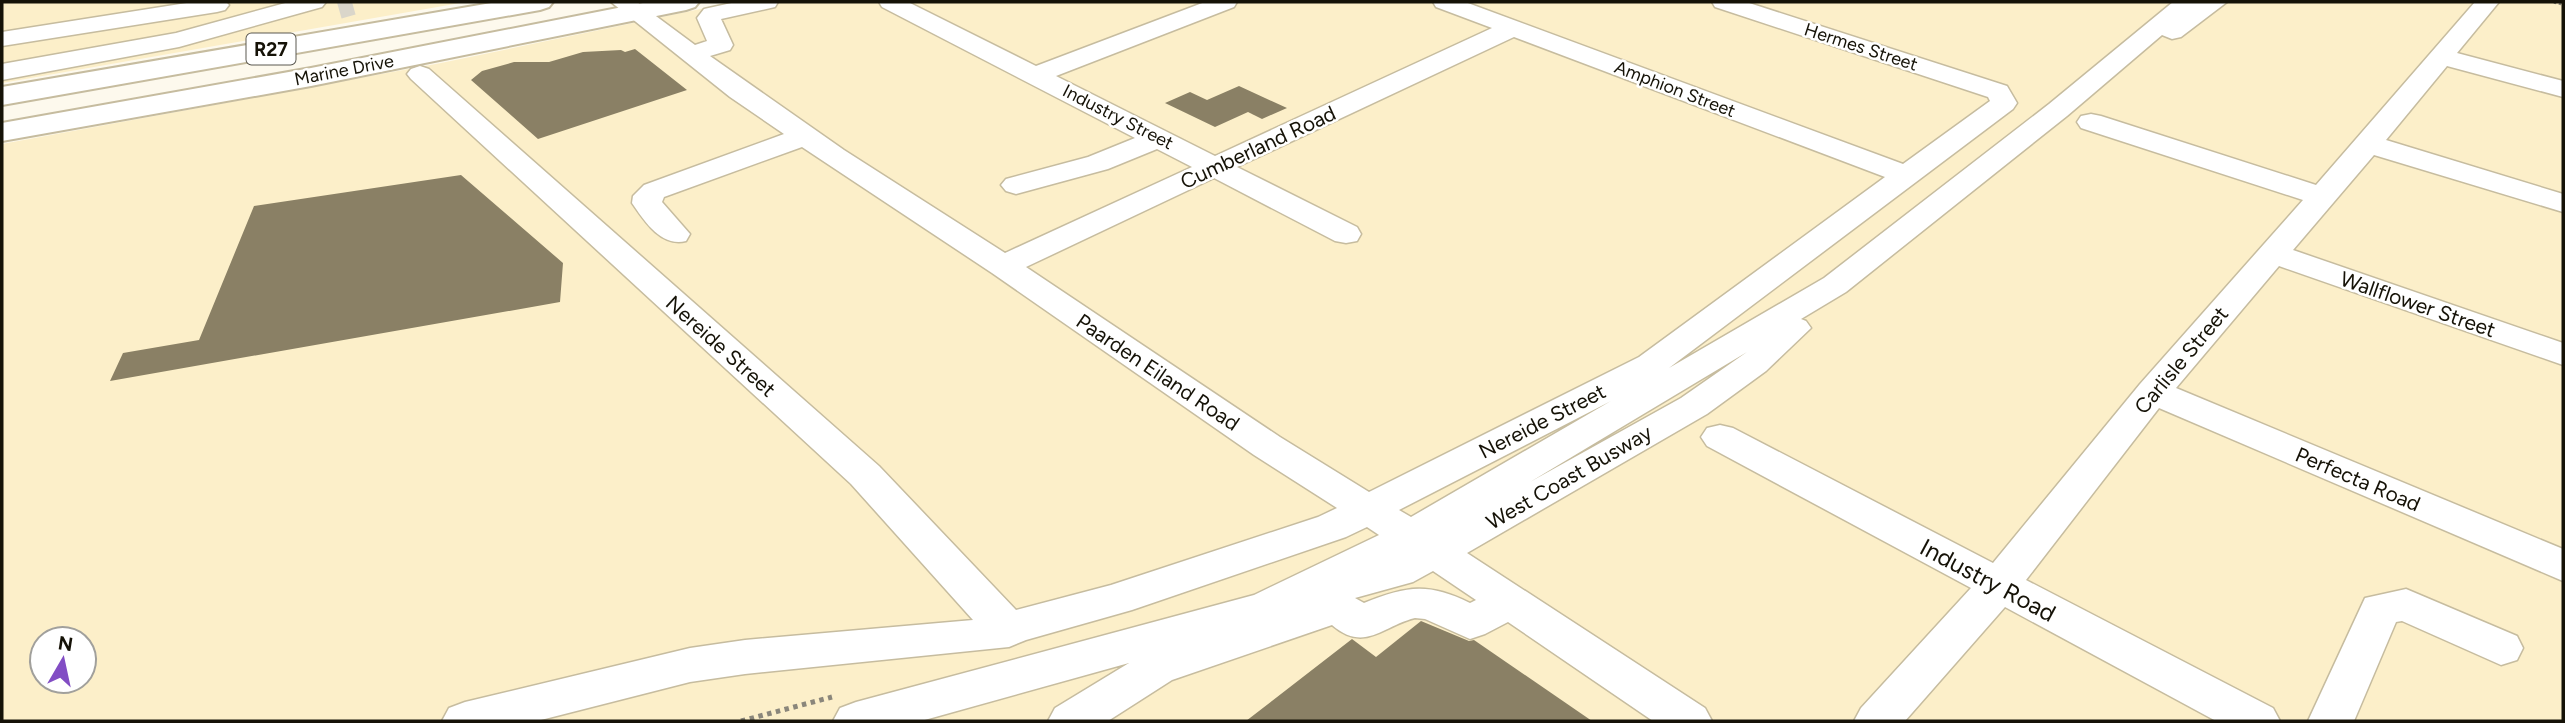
<svg xmlns="http://www.w3.org/2000/svg" width="2565" height="723" viewBox="0 0 2565 723" font-family="Figtree,sans-serif">
	<style>
		.built { fill: #fcefc9; fill-rule: evenodd }
		.building { fill: #8a8065 }
		.lines { fill: none; stroke-linecap: round; stroke-linejoin: round }
		.minor-tunnel { stroke: #dad6ca; stroke-width: 26; stroke-dasharray: 26 13; stroke-linecap: butt }
		.minor-casing { stroke: #c6bc9f; stroke-width: 3 }
		.major-casing { stroke: #c6bc9f; stroke-width: 4 }
		.path-far1 { stroke: #8a867b; stroke-width: 3.5; stroke-dasharray: 2.5 2.5; stroke-linecap: butt }
		.path { stroke: #8a867b; stroke-width: 5; stroke-dasharray: 4.5 4.5; stroke-linecap: butt }
		.minor { fill: #fff; fill-rule: evenodd }
		.major { fill: #fff; fill-rule: evenodd }
		.labels { text-anchor: middle; dominant-baseline: central; stroke-width: 5; stroke-linejoin: round; paint-order: stroke }
		.far-street-label { font-size: 18px; fill: #151207; stroke: #fff }
		.shield { fill: #fff; stroke: #5b5951; stroke-width: 2 }
		.shield-label { font-size: 19px; font-weight: bold; fill: #151207 }
		.street-label { font-size: 21px; fill: #151207; stroke: #fff }
		.near-street-label { font-size: 24px; fill: #151207; stroke: #fff }
	</style>
	<rect width="100%" height="100%" fill="#fdf9ed"/>
	<g class="built">
		<path d="M2,2H466L2,83Z"/>
		<path d="M734,2H2563V721H2V144L441,63ZM42,639H84V681H42Z"/>
	</g>
	<g class="building">
		<path d="M635,49L687,90L538,139L471,80L482,71L514,62H549L583,52L621,50L625,52Z"/>
		<path d="M1239,86L1287,108L1262,119L1248,112L1215,127L1165,103L1190,92L1207,100Z"/>
		<path d="M461,175L563,263L560,302L110,381L123,353L199,340L254,206Z"/>
		<path d="M1421,621L1469,641L1474,640L1592,721H1246L1352,639L1376,657Z"/>
	</g>
	<g class="lines">
		<path class="minor-tunnel" d="M338,6L352,2"/>
		<defs>
			<g id="minor">
				<path d="M193,2H226L229,5L225,10L217,12L2,46V32Z"/>
				<path d="M289,2H326L322,7L179,47L2,80V64L176,33Z"/>
				<path d="M611,2H637L695,45L707,41L697,18L704,9L736,2H778L775,7L721,19L733,45L730,50L710,56L844,150L1005,253L1192,167L1157,149L1108,169L1016,194L1006,191L1001,185L1006,179L1088,157L1135,138L882,7L879,2H908L1036,66L1205,2H1237L1234,7L1056,76L1215,156L1492,28L1436,7L1433,2H1465L1903,164L1990,101L1988,97L1715,7L1712,2H1746L2007,86L2017,103L2013,109L1669,368L1824,278L2049,104L2173,2H2227L2181,37L2172,39L2162,35L2067,116L1846,292L1801,319L1806,321L1811,328L1766,371L1707,414L1467,553L1705,708L1712,721H1653L1508,622L1485,634L1470,639L1425,619L1415,618C1382,626 1365,653 1332,625L1172,680L1108,721H1048L1055,708L1129,663L921,721H833L840,708L856,702L1254,595L1379,535L1367,527L1346,537L1132,610L1026,640L1009,647L745,674L690,682L537,721H442L449,708L465,702L690,648L745,640L973,620L851,484L411,79L407,74L411,69L420,66L429,69L879,466L1016,610L1111,585L1318,517L1337,508L1254,455L992,273L802,147L664,197L662,202L690,234L686,241C661,247 645,222 632,203L633,196L644,185L784,134L730,97ZM1514,37L1885,177L1639,357L1369,492L1280,437L1026,267L1214,178L1335,241L1346,243L1357,241L1361,234L1357,227L1237,167ZM1747,352L1681,398L1530,482ZM1611,401L1411,517L1399,510ZM1433,571L1476,600L1470,603C1428,582 1406,586 1364,603L1355,598L1413,582Z"/>
				<path d="M2475,2H2499L2457,53L2563,81V97L2447,66L2386,140L2563,194V212L2374,155L2293,250L2563,343V365L2279,266L2176,388L2563,549V581L2159,408L2026,580L2273,708L2280,721H2216L2005,607L1905,721H1854L1861,708L1971,588L1707,446L1701,437L1707,428L1720,425L1733,428L1993,563L2140,384L2303,200L2081,128L2077,122L2081,116L2091,114L2101,116L2316,185Z"/>
				<path d="M2406,589L2517,636L2523,648L2517,660L2501,665L2402,621L2396,622L2354,721H2308L2365,598Z"/>
			</g>
			<g id="major">
				<path d="M497,2H553L549,7L540,10L2,105V87Z"/>
				<path d="M648,2H699L695,7L686,10L311,86L2,141V123L311,68Z"/>
			</g>
		</defs>
		<use href="#minor" class="minor-casing"/>
		<use href="#major" class="major-casing"/>
		<path class="path-far1" d="M2554,2L2563,4"/>
		<path class="path" d="M741,721L832,697"/>
		<use href="#minor" class="minor"/>
		<use href="#major" class="major"/>
	</g>
	<g class="labels">
		<g class="far-street-label">
			<text transform="translate(1861 47) rotate(18)">Hermes Street</text>
			<text transform="translate(344 70) rotate(-11)">Marine Drive</text>
			<text transform="translate(1675 89) rotate(21)">Amphion Street</text>
			<text transform="translate(1118 117) rotate(27)">Industry Street</text>
		</g>
		<rect class="shield" x="246.5" y="33.5" width="49" height="31" rx="5"/>
		<g class="shield-label">
			<text x="271" y="49">R27</text>
		</g>
		<g class="street-label">
			<text transform="translate(1258 147) rotate(-25)">Cumberland Road</text>
			<text transform="translate(2418 304) rotate(19)">Wallflower Street</text>
			<text transform="translate(721 346) rotate(42)">Nereide Street</text>
			<text transform="translate(2181 360) rotate(-50)">Carlisle Street</text>
			<text transform="translate(1158 372) rotate(34)">Paarden Eiland Road</text>
			<text transform="translate(1542 421) rotate(-27)">Nereide Street</text>
			<text transform="translate(1569 477) rotate(-30)">West Coast Busway</text>
			<text transform="translate(2358 479) rotate(23)">Perfecta Road</text>
		</g>
		<g class="near-street-label">
			<text transform="translate(1988 580) rotate(28)">Industry Road</text>
		</g>
	</g>
	<rect width="2565" height="723" fill="none" stroke="#151207" stroke-width="7"/>
	<g transform="translate(63 660) rotate(9)"><circle r="33" fill="#ffffff" stroke="#a1a09c" stroke-width="2"/>
	<path d="M0-5L12 26L0 18L-12 26Z" fill="#824dc4"/>
	<text y="-10" font-size="19" font-weight="bold" text-anchor="middle" fill="#151207">N</text>
	</g>
</svg>
